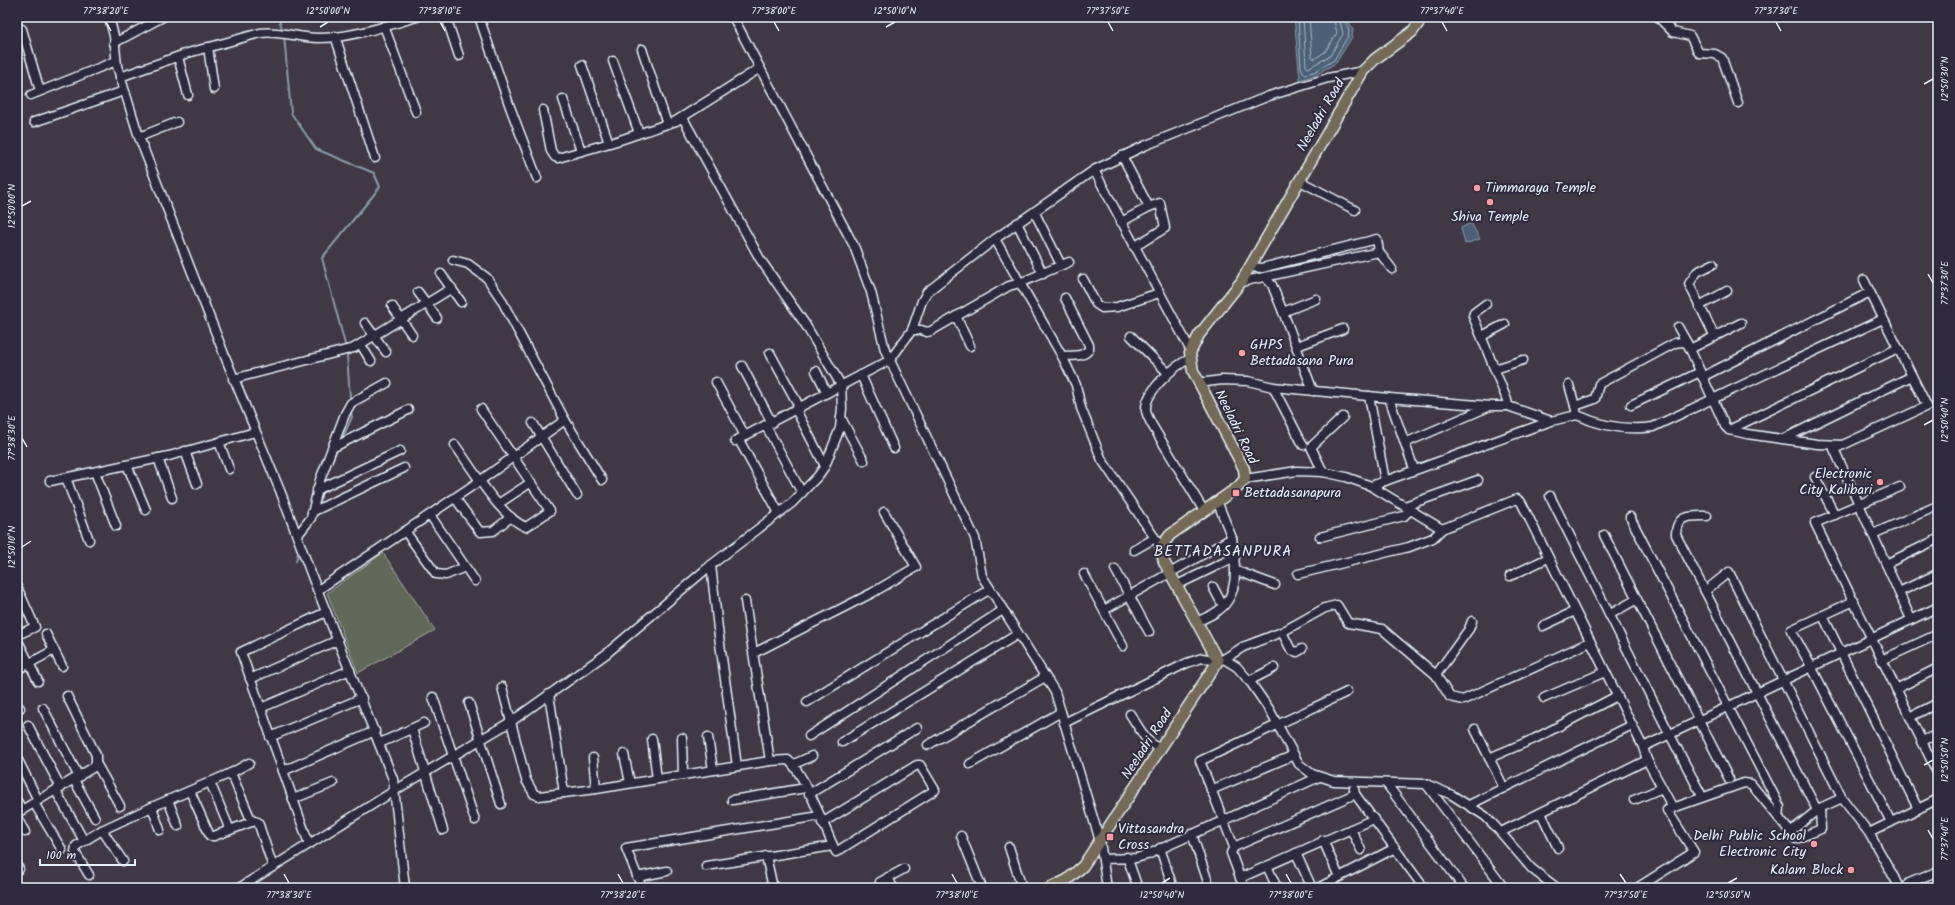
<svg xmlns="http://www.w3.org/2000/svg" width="1955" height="905" viewBox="0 0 1955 905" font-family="Kalam,sans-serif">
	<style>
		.green { fill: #626759; stroke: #a5aca8 }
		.water { fill: #4b6176; stroke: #8a9baa }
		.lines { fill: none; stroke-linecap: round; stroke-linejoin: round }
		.shore { stroke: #a9b7c4; stroke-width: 1 }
		.stream { stroke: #8a9baa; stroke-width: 2 }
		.minor-casing { stroke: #e8f1f8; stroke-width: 11 }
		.major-casing { stroke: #e8f1f8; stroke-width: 13 }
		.minor { stroke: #2f2a3d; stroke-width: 8 }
		.major { stroke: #756a55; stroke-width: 10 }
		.ticks { fill: none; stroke: #e8f1f8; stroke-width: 1.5 }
		.poi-dot { fill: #ff9aa2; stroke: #2f2a3d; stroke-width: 1.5 }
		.labels { text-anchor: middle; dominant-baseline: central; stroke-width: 4; stroke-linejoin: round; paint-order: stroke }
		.street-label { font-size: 14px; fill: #e8f1f8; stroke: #2f2a3d }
		.poi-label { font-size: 14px; fill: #e8f1f8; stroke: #2f2a3d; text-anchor: start }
		.neighbourhood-label { font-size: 15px; letter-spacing: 1px; fill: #e8f1f8; stroke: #2f2a3d }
		.neatline { fill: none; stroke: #e8f1f8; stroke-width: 1.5 }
		.ticks-label { font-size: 10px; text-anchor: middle; fill: #e8f1f8 }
	</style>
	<rect width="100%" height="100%" fill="#403844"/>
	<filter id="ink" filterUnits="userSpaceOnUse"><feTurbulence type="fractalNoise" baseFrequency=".025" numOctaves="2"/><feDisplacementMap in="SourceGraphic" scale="8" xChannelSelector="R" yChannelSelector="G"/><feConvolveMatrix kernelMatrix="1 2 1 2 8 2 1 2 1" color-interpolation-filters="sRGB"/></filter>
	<g filter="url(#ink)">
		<path class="green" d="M383,553L435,630L358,673L327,593Z"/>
		<g class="water">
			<path d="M1294,17H1347L1353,30L1352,37L1336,63L1315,75L1300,80Z"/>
			<path d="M1471,223L1480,239L1465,244L1461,228Z"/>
		</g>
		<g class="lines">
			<g class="shore">
				<path d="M1298,17L1301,67L1304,74L1314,72L1334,60L1348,36L1349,31L1344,17"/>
				<path d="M1303,17L1306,66L1308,68L1330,56L1343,34L1339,17"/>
				<path d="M1309,17L1312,57L1314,59L1325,52L1337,33L1333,17"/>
			</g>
			<g class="stream">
				<path d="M278,17L283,31"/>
				<path d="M284,35L291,113L316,149L374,173L380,187L322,258L346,348"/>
				<path d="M347,355L350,397"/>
				<path d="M343,437L352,417L351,412"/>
				<path d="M328,469L337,450"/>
				<path d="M302,538L303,535"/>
				<path d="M296,561L298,553"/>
			</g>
			<defs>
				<g id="minor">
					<path d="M109,17L114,36L117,66L139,137L224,354L281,493L313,579L393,779L405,888"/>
					<path d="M446,17L459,56"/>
					<path d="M479,17L510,107L537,178"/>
					<path d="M733,17L854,246L871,292L885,350L975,538L982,576L1055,692L1100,841L1107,888"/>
					<path d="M1658,17L1673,32L1690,36L1699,53L1715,54L1722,58L1738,103"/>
					<path d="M384,26L416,112"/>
					<path d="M17,27L22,29L40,91"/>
					<path d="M335,36L375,158"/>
					<path d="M114,43L163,17"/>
					<path d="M208,47L214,89"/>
					<path d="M642,49L667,124"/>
					<path d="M178,57L188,95"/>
					<path d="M613,61L639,133"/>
					<path d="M582,65L609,143"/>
					<path d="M120,77L188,53L260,33C278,30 299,38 318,38C351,38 385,26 417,17"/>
					<path d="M31,95L116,61"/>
					<path d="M563,99L581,151"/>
					<path d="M543,110L551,151L555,157L558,158L620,140L676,121L760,68"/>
					<path d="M34,122L124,91"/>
					<path d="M139,137L177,122"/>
					<path d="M1122,156L1149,207"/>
					<path d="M1094,170L1191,351"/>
					<path d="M1300,181L1355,210"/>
					<path d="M1035,213L1061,265"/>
					<path d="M1121,222L1149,207L1160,203L1165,228L1134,247"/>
					<path d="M1017,223L1043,274"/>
					<path d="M995,239L1062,356L1076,385L1081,408L1102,460L1161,547"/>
					<path d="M453,260L468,264L487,278L501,299L565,420L602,480"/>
					<path d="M1713,264L1697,272L1689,284L1715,337"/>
					<path d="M1250,267L1262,268L1377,239L1379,252L1392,269"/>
					<path d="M441,274L461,302"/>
					<path d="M1266,278L1272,285L1283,312L1313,391"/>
					<path d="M1083,279L1096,304L1102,308L1117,307L1159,293"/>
					<path d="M1864,280L1927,406L1834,449L1911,619"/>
					<path d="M1241,282L1379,252"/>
					<path d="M418,292L437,318"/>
					<path d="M1486,304L1474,313L1473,316L1507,400L1508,406"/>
					<path d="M392,306L412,335"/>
					<path d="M1699,306L1727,291"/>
					<path d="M1283,312L1316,299"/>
					<path d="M956,316L970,346"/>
					<path d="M365,323L386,352"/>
					<path d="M1678,327L1687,343"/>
					<path d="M912,330H921L927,332L931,331L1009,286L1020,283L1069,262"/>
					<path d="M1131,336L1168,373"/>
					<path d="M1482,336L1505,324"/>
					<path d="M361,345L371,361"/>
					<path d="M1297,346L1343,329"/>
					<path d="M1690,349L1741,323"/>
					<path d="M770,353L800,408"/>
					<path d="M1062,356C1071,355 1084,358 1089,349V345L1065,298"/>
					<path d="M1190,359C1175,365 1144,392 1146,411C1147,416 1150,421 1152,425L1204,511"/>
					<path d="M742,366L772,423"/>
					<path d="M1495,369L1523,360"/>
					<path d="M816,371L827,393"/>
					<path d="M861,375L894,448"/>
					<path d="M1702,377L1870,292"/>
					<path d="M233,379L354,348L452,288"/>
					<path d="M716,382L745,436"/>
					<path d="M1199,383L1222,380L1248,381L1273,387L1389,398L1491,406H1508L1551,421"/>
					<path d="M1569,385L1575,406"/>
					<path d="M1273,387L1303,445"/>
					<path d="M1369,396L1385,481"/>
					<path d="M1389,398L1414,469"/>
					<path d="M1631,405L1700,372"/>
					<path d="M796,410L825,466"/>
					<path d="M1577,415C1601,426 1626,431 1653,427L1883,319"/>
					<path d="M841,418L864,461"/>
					<path d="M533,423L577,495"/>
					<path d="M766,426L802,493"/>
					<path d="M1729,430L1898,348"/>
					<path d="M1783,439L1912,376"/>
					<path d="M739,440L779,513"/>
					<path d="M735,441L890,360L912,330L922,301L927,292L995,239L1094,170L1144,146L1269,96L1328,78L1363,71"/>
					<path d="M219,442L229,469"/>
					<path d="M1405,443L1488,407"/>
					<path d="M455,445C472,468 501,518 526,527L550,511L481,409"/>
					<path d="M332,448L408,410"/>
					<path d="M185,451L197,484"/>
					<path d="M158,458L172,498"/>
					<path d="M127,465L146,510"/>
					<path d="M95,472L116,526"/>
					<path d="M1323,472L1311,447L1343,417"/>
					<path d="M1815,477L1835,515"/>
					<path d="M66,478L89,540"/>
					<path d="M1245,479L1297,471L1323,472L1346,477L1371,486L1442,529"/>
					<path d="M50,481L169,456L255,432"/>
					<path d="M1371,486L1551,421L1577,415L1575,406L1595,399L1599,384L1675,343L1681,342L1687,343L1690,349L1725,426L1729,430L1747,434L1817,444L1843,445"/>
					<path d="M1900,487L1815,523L1938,774"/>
					<path d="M317,490L400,451"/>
					<path d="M1550,496L1669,733L1701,794"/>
					<path d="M455,498L480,532L493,531L511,517"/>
					<path d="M498,504L530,483"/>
					<path d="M1405,506L1478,480"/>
					<path d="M312,512L404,468"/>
					<path d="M430,515L475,581"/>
					<path d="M1630,517L1777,801L1780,807L1779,818"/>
					<path d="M405,531L436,574L446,575L465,567"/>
					<path d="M1873,534L1937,506"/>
					<path d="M1604,535L1729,779"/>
					<path d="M297,536L311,518L320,480L345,414L351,403L387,383"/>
					<path d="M1320,537L1404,516L1410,510"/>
					<path d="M1134,550L1155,538"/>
					<path d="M1886,564L1938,539"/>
					<path d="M711,565L718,629L737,766"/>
					<path d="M1115,569L1149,632"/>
					<path d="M1237,571L1275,585"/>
					<path d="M1084,574L1123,646"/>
					<path d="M1298,574L1409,547L1433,538L1442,529L1517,499L1521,502L1632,725"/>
					<path d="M1510,576L1548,558"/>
					<path d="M1177,585L1235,557"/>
					<path d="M17,587L35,627L17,635"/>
					<path d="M1213,587L1223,606"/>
					<path d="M318,590L481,480L565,420"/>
					<path d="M1705,591L1676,535C1676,514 1691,516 1707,516"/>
					<path d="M1899,592L1937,574"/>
					<path d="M745,601L770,761"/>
					<path d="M1854,601L1791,630L1811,666L1891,822"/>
					<path d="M1104,610L1232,538L1217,501"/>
					<path d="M1609,615L1637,599"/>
					<path d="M1823,616L1918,809"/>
					<path d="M1197,622C1204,618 1213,615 1219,610C1241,593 1235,562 1232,538"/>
					<path d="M1543,626L1575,611"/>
					<path d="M1282,632L1291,650L1297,652L1302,649"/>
					<path d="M46,634L62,666"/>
					<path d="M19,643L38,681"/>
					<path d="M754,653L872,593L916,567L884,512"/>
					<path d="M1224,659L1237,667L1251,683L1269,709L1299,764L1312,774L1334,781L1426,784L1452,795L1485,816L1495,826L1532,869L1557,888"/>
					<path d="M1882,660L1938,634"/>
					<path d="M17,670L54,650"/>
					<path d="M1436,675L1469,629L1472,621"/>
					<path d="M250,679L338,640"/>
					<path d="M1249,681L1274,668"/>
					<path d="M502,687L526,780L534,794L539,796L596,789L770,761L788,760C805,774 825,829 836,852L935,790L920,765H917L822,823"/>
					<path d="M1896,689L1938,668"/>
					<path d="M1347,692L1200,761L1234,847L1355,794"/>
					<path d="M549,694L564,793"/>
					<path d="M433,697L475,820"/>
					<path d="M1544,698L1605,672"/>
					<path d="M807,702L990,589"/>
					<path d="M469,703L501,804"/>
					<path d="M43,708L79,777"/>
					<path d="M261,708L350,670"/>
					<path d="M17,710L20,708"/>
					<path d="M1130,714L1146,739L1160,750"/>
					<path d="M1910,717L1938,703"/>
					<path d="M1064,723L1187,663L1202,658L1218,661L1224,659L1243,647L1282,632L1325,608L1337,605L1348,623L1382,629L1436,675L1450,697L1463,700L1590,642"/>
					<path d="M28,725L61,788"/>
					<path d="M412,729L443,830"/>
					<path d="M1475,729L1504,788"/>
					<path d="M809,736L1003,610"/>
					<path d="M270,737L362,698"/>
					<path d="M708,737L713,770"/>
					<path d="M682,738L683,775"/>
					<path d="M652,739L657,779"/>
					<path d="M1922,741L1938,734"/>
					<path d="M842,742L1018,634"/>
					<path d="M380,743L424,723"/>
					<path d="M928,745L1045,677"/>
					<path d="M1643,747L1647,760L1673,808"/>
					<path d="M624,754L630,783"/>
					<path d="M17,758L38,800"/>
					<path d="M593,758L596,789"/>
					<path d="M1489,758L1534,739L1617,696"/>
					<path d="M96,763L120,806"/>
					<path d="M794,764L812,756"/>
					<path d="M970,764L1061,712"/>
					<path d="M283,771L375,731"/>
					<path d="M231,773L252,822"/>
					<path d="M74,780L95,818"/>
					<path d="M210,782L230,830"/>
					<path d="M1386,783L1464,888"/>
					<path d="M1426,784L1504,888"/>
					<path d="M1354,789L1355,794L1424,888"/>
					<path d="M1211,790L1294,755"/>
					<path d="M56,791L84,841"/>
					<path d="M190,791L210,836H214L254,821L258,822L273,867"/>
					<path d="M809,794L917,728"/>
					<path d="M293,799L333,783"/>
					<path d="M168,800L178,826"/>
					<path d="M732,800L806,788"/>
					<path d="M1634,800L1662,788"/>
					<path d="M17,801L22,810"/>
					<path d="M34,803L62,850"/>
					<path d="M1469,805L1632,725L1643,747L1938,607"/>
					<path d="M1817,810L1705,591L1729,572L1842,798"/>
					<path d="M17,813L94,767L96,763V755L67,696"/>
					<path d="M1541,813L1558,848"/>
					<path d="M17,818L25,832"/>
					<path d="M1351,829L1361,850"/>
					<path d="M102,830L123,861"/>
					<path d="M160,830L152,807L231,773L249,763"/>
					<path d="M1501,832L1647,760"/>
					<path d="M1790,832L1820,808"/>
					<path d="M1869,833L1900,888"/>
					<path d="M1192,834L1210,888"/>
					<path d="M961,836L982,888"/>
					<path d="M1323,840L1339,877"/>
					<path d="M309,844L241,652L326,612"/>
					<path d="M1009,847L1022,888"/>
					<path d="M1234,847L1231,853L1244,888"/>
					<path d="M1160,848L1173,888"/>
					<path d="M1296,853L1312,888"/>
					<path d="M766,856L773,888"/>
					<path d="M1127,857L1138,888"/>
					<path d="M1103,859L1136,858L1147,855L1319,777"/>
					<path d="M17,866L19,869"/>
					<path d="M706,866L833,846"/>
					<path d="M1267,866L1277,888"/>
					<path d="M89,875L75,852L76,846L102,830L152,807"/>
					<path d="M637,877L667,871"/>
					<path d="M888,877L893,888"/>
					<path d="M1240,878L1374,819"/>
					<path d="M880,882L904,869"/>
					<path d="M1907,884L1938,871"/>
					<path d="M239,888L394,791L512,721L606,654L711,565L792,503L818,476L825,466L840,428L842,408L841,385L805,324L760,259L683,118"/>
					<path d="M642,888L626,848L819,816"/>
					<path d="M1318,888L1395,848"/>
					<path d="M1637,888L1694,852L1667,810L1744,783L1751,784L1796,839L1821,829L1820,808L1842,798L1869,833L1938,799"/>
				</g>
				<path id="major" d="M1050,888L1067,880L1083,866L1218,661L1164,562L1161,547L1170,535L1238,487L1245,479L1244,469L1193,371L1190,353L1199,335L1241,282L1363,71L1375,59L1412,32L1423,17"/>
			</defs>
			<use href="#minor" class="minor-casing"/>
			<use href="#major" class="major-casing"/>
			<use href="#minor" class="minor"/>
			<use href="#major" class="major"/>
		</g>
	</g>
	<path class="ticks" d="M106,22L111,31M440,22L445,31M774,22L779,31M1108,22L1113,31M1442,22L1447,31M1776,22L1781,31M320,27L328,22M886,27L895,22M1924,84L1933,79M22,206L31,201M1928,274L1933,283M1924,425L1933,420M22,438L27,447M22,547L31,541M1924,765L1933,760M1928,830L1933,839M284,874L289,883M618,874L623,883M952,874L957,883M1286,874L1291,883M1620,874L1626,883M1162,883L1170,878M1728,883L1737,878"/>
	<g class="poi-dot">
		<circle cx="1477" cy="188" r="4"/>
		<circle cx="1490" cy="202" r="4"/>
		<circle cx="1242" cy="353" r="4"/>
		<circle cx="1880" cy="482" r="4"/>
		<rect x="1232" y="489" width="8" height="8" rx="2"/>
		<rect x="1106" y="833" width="8" height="8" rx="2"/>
		<circle cx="1814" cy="844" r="4"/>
		<circle cx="1851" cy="870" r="4"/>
	</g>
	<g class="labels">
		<g class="street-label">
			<text transform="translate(1321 115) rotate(-60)">Neeladri Road</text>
			<text transform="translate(1236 427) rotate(64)">Neeladri Road</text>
			<text transform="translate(1147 744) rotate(-57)">Neeladri Road</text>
		</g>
		<g class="poi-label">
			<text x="1485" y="188">Timmaraya Temple</text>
			<text x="1490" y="217" text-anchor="middle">Shiva Temple</text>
			<text x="1250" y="345">GHPS<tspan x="1250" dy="16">Bettadasana Pura</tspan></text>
			<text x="1872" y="474" text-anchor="end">Electronic<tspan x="1872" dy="16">City Kalibari</tspan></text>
			<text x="1244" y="493">Bettadasanapura</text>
			<text x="1118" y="829">Vittasandra<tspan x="1118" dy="16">Cross</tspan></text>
			<text x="1806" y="836" text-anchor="end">Delhi Public School<tspan x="1806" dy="16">Electronic City</tspan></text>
			<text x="1843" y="870" text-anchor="end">Kalam Block</text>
		</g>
		<g class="neighbourhood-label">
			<text x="1223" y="552">BETTADASANPURA</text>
		</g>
	</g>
	<rect width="1955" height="905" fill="none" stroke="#2f2a3d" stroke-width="44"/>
	<path d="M40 859v6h95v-6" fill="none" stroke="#e8f1f8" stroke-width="2"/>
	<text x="46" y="859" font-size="12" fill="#e8f1f8" stroke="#2f2a3d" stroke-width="3" paint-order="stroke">100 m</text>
	<rect x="22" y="22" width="1911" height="861" class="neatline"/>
	<g class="ticks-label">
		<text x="106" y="14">77°38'20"E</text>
		<text x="328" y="14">12°50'00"N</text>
		<text x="440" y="14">77°38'10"E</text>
		<text x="774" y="14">77°38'00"E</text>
		<text x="895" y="14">12°50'10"N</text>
		<text x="1108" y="14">77°37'50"E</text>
		<text x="1442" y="14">77°37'40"E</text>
		<text x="1776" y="14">77°37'30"E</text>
		<text transform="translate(1944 79) rotate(-90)" y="4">12°50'30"N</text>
		<text transform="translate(11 206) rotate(-90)" y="4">12°50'00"N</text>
		<text transform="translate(1944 283) rotate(-90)" y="4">77°37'30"E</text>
		<text transform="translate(1944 420) rotate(-90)" y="4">12°50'40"N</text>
		<text transform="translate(11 438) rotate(-90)" y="4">77°38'30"E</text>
		<text transform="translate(11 547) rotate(-90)" y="4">12°50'10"N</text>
		<text transform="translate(1944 760) rotate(-90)" y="4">12°50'50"N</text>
		<text transform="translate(1944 839) rotate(-90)" y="4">77°37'40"E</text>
		<text x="289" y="898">77°38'30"E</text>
		<text x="623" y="898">77°38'20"E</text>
		<text x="957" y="898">77°38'10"E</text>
		<text x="1162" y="898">12°50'40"N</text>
		<text x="1291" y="898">77°38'00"E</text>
		<text x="1626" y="898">77°37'50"E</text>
		<text x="1728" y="898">12°50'50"N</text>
	</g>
</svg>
